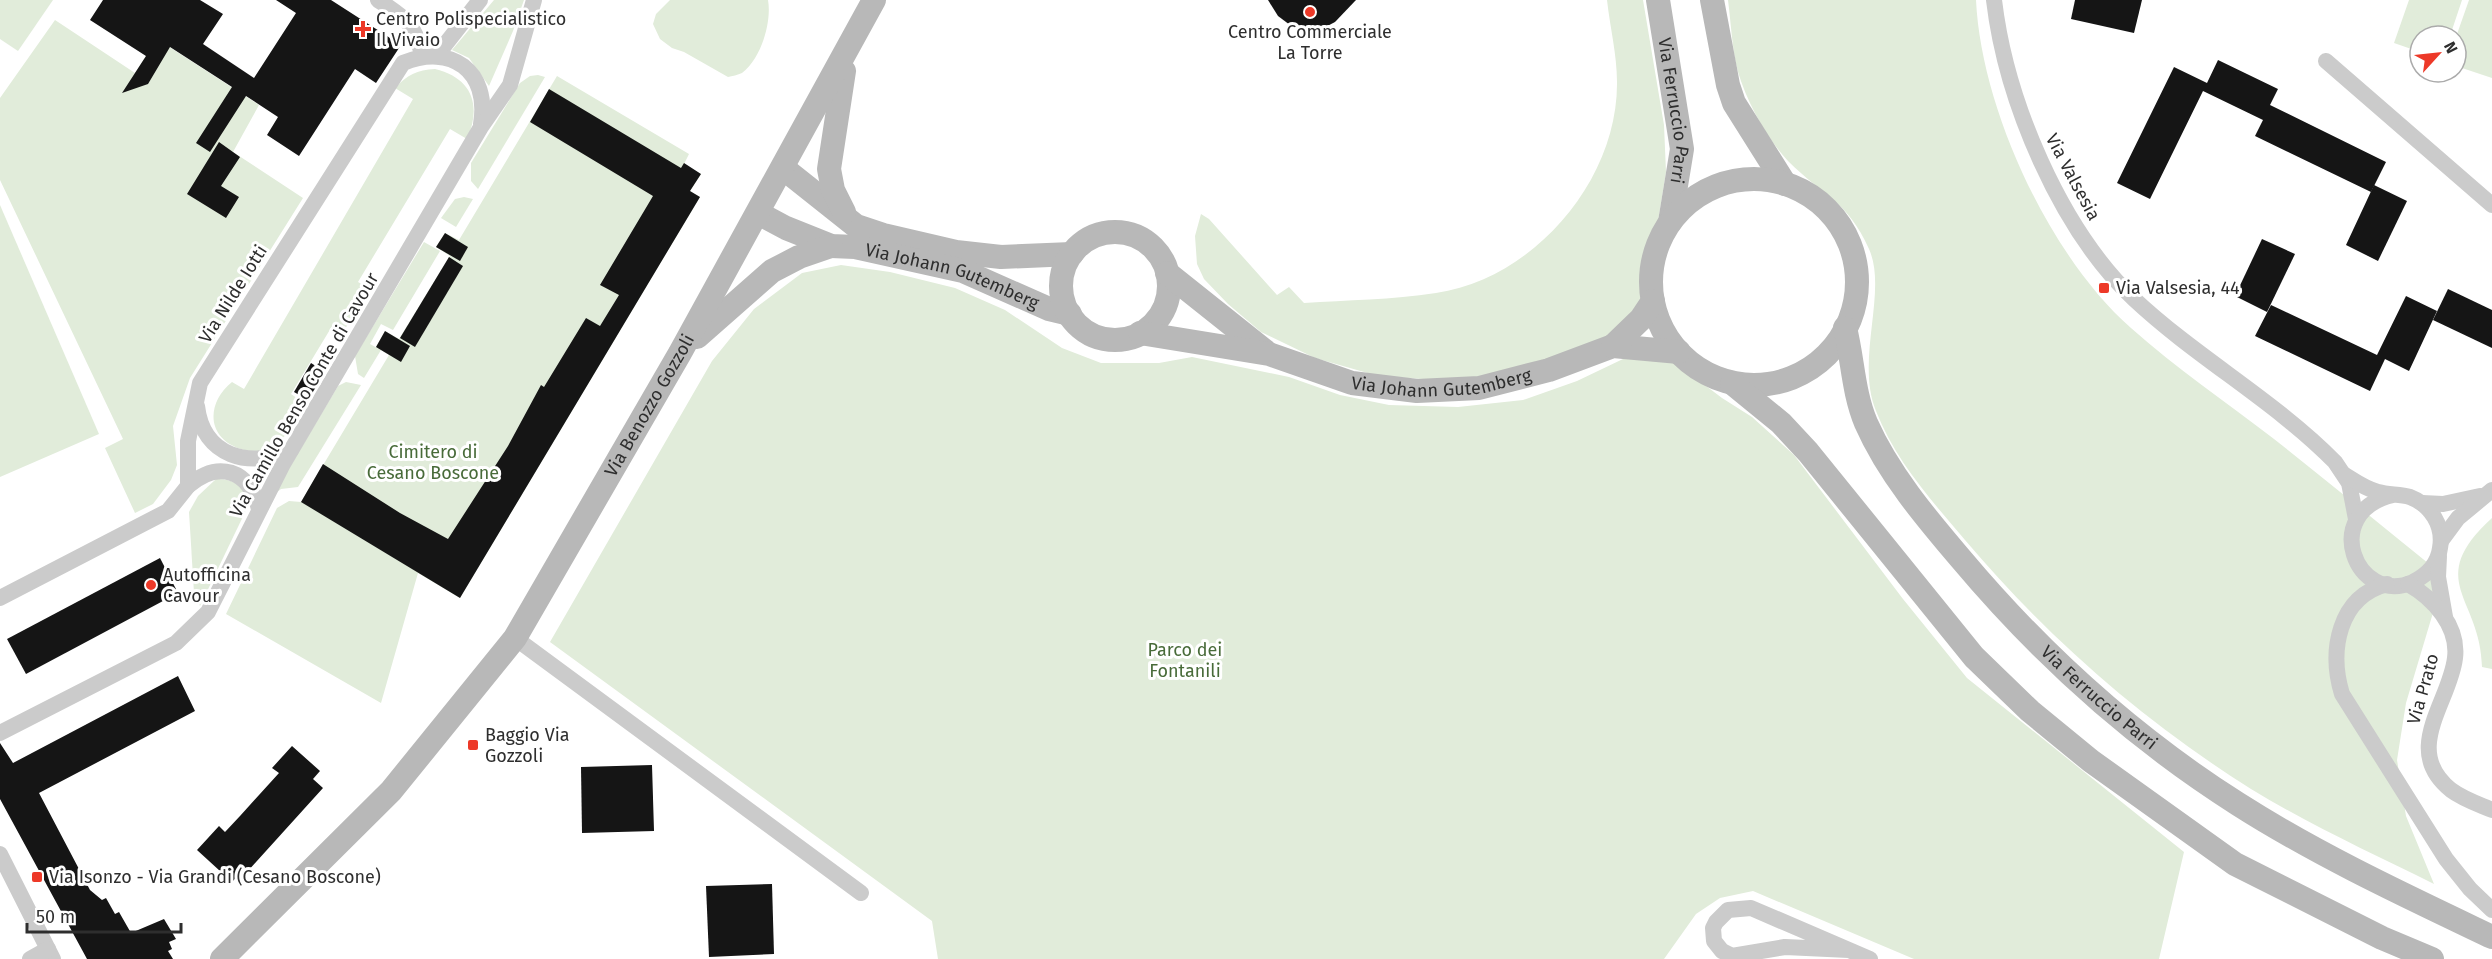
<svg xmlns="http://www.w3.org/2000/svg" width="2492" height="959" viewBox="0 0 2492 959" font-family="'Fira Sans',sans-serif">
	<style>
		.green { fill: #e1ecda }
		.building { fill: #151515 }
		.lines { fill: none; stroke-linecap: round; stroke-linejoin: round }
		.street { stroke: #cbcbcb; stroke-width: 16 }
		.secondary { stroke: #b8b8b8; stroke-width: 24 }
		.poi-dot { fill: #ed3928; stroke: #fff; stroke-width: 2 }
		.labels { text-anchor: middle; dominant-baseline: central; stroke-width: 6; stroke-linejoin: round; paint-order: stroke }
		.poi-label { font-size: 18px; fill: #2e2e2e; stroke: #fff; text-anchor: start }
		.street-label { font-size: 18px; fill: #2e2e2e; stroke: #fff }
		.park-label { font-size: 18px; fill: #486b39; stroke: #fff }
	</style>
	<rect width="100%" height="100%" fill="#fff"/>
	<g class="green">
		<path d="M0,0H53L18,51L0,39Z"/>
		<path d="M494,0H524L513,31L489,86L469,58L452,50Z"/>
		<path d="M670,0H768C772,22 761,59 742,73C738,75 732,76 728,77L684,52L672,48L660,39L653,24L656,14Z"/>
		<path d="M1607,0H1643L1664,125L1666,172L1646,295L1616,334L1517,372L1452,381L1378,376L1315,358L1261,332L1228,304L1204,279L1197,264L1195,236L1201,214L1209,219L1277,295L1289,287L1304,303C1347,300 1392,300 1436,293C1533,279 1618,181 1617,82C1617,55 1610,27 1607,0Z"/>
		<path d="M1728,0H1976C1981,108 2049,256 2131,328C2176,368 2227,403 2274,439C2331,484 2387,530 2444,576L2406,703L2397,760L2406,816L2434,884C2373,854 2310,825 2251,789C2143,721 2047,637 1965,540C1931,500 1895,460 1876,411C1855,360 1888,291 1869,249C1847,200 1823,196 1788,161C1767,139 1747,102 1738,72C1732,49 1731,23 1728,0Z"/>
		<path d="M2409,0H2462L2450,36H2420V52L2394,43Z"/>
		<path d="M2469,0H2492V78L2456,66V37Z"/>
		<path d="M55,20L135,73L157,39L259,105L233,152L303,198L190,378L173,426L177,465L171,480L153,504L135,513L105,448L123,439L0,180V98Z"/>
		<path d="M435,69C472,78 482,105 467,139L450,129L358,282L370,289L345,329L334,323L291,394L307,405C297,419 284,442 268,450C258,454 251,452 241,449C206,438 206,403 232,382L244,389L413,99L395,88C407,75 417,70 435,69Z"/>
		<path d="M538,75L545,77L478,189L471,181V163L520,83L530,76Z"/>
		<path d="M557,76L689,154L684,164L701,174L690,191L700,197L460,598L418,573L381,703L226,614L277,508L289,501L301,502L389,355L376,347L385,331L399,339L450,256L436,247L445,233L459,240Z"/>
		<path d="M464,197L473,199L456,227L441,218L455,199Z"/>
		<path d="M0,205L99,434L0,477Z"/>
		<path d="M424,242L440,251L393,330L381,324L370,344L381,350L364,378L358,374L355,356Z"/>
		<path d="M841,265L890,272L955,288L1005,310L1062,348L1101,363H1159L1192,357L1289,377L1340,395L1389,405L1458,407L1523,400L1577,381L1623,359L1654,354L1677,364L1722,398L1752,417L1794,455L1903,599L1967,678L2184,852L2159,959H1914L1753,891L1720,898L1696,914L1664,959H938L932,921L550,642L712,361L754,309L802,273Z"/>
		<path d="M346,382L361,385L298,487L281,489L273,495L338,386Z"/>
		<path d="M216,479C236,479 243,486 249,504L200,606L194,593L189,512L198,496Z"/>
		<path d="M2492,518V669L2482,667C2481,597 2423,581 2492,518Z"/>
	</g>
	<g class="building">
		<path d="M103,0H200L223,14L203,44L254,78L296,13L276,0H331L401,45L376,83L355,69L299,156L267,135L278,117L246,96L210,152L196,143L232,87L170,47L148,84L122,93L146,56L90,20Z"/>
		<path d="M1268,0H1356L1335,22L1316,32L1294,28L1278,16Z"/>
		<path d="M2075,0H2142L2134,33L2071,19Z"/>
		<path d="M2218,60L2278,89L2270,105L2386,162L2371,192L2255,136L2263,120L2203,91L2150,199L2117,183L2174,67L2207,83Z"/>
		<path d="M549,89L681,168L684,163L701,174L690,191L700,197L460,598L301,502L323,464L400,513L448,539L508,446L541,385L544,387L586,318L600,326L619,295L600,285L653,196L530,122Z"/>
		<path d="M219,142L240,157L221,186L239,197L226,218L187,194Z"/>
		<path d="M2374,185L2407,201L2378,261L2346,245Z"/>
		<path d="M445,233L468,247L460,261L436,247Z"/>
		<path d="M2262,239L2295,254L2267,312L2235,296Z"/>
		<path d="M449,257L463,266L415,347L400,338Z"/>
		<path d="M2448,289L2492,310V348L2433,320Z"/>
		<path d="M2406,296L2437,311L2409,371L2385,359L2370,391L2255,336L2271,305L2377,355Z"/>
		<path d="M385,331L410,346L401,362L376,347Z"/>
		<path d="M311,363L325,372L308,400L294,392Z"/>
		<path d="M160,558L178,593L26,674L7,639Z"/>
		<path d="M178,676L195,711L39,793L90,890L102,900L106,898L115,914L119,912L131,933L164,919L176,939L169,942L172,949L168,951L173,959H87L0,799V743L13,763Z"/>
		<path d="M292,746L320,771L313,779L323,788L247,872L244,869L232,882L197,850L219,826L225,832L240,816L279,773L272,768Z"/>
		<path d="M652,765L654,831L582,833L581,767Z"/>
		<path d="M772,884L774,954L709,957L706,886Z"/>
	</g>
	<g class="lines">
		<g class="street">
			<path d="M378,0C405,18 415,23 422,55"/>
			<path d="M1994,0C2006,101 2060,229 2134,299C2197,358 2275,401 2335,462L2349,483L2356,519"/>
			<path d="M437,55L480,0"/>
			<path d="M2326,61L2492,205"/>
			<path d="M197,406C203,457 250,469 291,450"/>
			<path d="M2345,475C2356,482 2366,489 2378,492C2388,495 2400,494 2410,497C2431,505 2444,526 2440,548C2438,564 2427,575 2413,582C2356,607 2319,512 2393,495"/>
			<path d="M188,486C218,460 249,469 259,509"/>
			<path d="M2422,503L2443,504L2480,496"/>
			<path d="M2441,541L2458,518L2492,490"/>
			<path d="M2439,556L2438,577L2445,617"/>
			<path d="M2387,584C2338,597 2329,651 2342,694L2446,859L2470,889L2492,910"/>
			<path d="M2408,584C2433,598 2459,626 2455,658C2450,702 2401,750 2451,790C2463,799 2478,804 2492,810"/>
			<path d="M0,598L168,511L188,486V441L200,383L403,63C451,43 490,71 481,124"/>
			<path d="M515,638L861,893"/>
			<path d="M0,733L176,643L208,612L283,464L481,127L510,85L534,0"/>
			<path d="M0,854L53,959"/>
			<path d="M1849,950L1785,947L1732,956L1722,951L1714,941L1713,928L1716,922L1728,910L1751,908L1870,959"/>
			<path d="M30,959L48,949"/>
		</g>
		<g class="secondary">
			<path id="s1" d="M1658,0L1682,149L1670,222"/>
			<path d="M1712,0L1728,85L1734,103L1785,184"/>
			<path d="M783,168L856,226L883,235L956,252L1001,257L1072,254"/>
			<circle cx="1754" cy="282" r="103"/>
			<path d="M844,212L833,190L829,169L844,71"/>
			<path id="s2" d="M758,213L786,228L831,246L855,247L963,271L1049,309L1070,314"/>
			<circle cx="1115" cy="286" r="54"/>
			<path d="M1167,273L1265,351"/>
			<path id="s3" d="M1845,328C1853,360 1853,392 1866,423C1888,473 1926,518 1961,559C2040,653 2134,738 2238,804C2318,855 2406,896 2492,937"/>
			<path id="s4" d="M1140,333L1269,354L1352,383L1417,391L1479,388L1549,370L1613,346L1679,352"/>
			<path d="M697,337L772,271L799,257L831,246"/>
			<path d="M1613,346L1641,319L1653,301"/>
			<path d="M1732,383L1781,423L1808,452L1974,657L2030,711L2091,761L2235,864L2382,938L2432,959"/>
			<path id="s5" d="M222,959L391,791L515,638L680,353L874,0"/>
		</g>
	</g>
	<g class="poi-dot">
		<circle cx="1310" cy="12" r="6"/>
		<path d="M360 20h6v6h6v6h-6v6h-6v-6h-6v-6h6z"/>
		<rect x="2098" y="282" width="12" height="12" rx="3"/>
		<circle cx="151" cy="585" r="6"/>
		<rect x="467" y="739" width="12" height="12" rx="3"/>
		<rect x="31" y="871" width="12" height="12" rx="3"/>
	</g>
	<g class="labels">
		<g class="poi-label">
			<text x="376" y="19">Centro Polispecialistico<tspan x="376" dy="21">Il Vivaio</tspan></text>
			<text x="1310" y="32" text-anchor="middle">Centro Commerciale<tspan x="1310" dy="21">La Torre</tspan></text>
			<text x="2116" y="288">Via Valsesia, 44</text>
			<text x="163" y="575">Autofficina<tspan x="163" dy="21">Cavour</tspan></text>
			<text x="485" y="735">Baggio Via<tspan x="485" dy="21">Gozzoli</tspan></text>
			<text x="49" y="877">Via Isonzo - Via Grandi (Cesano Boscone)</text>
		</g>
		<g class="street-label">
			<text stroke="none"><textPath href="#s1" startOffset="112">Via Ferruccio Parri</textPath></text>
			<text transform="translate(2073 177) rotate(62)">Via Valsesia</text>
			<text stroke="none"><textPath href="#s2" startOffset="206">Via Johann Gutemberg</textPath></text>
			<text transform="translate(233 294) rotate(-58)">Via Nilde Iotti</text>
			<text stroke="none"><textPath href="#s4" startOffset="309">Via Johann Gutemberg</textPath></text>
			<text transform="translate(304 395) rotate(-60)">Via Camillo Benso Conte di Cavour</text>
			<text stroke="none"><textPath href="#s5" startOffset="704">Via Benozzo Gozzoli</textPath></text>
			<text transform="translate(2423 689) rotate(-74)">Via Prato</text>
			<text stroke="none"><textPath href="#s3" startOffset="460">Via Ferruccio Parri</textPath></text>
		</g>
		<g class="park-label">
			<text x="433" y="452">Cimitero di<tspan x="433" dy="21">Cesano Boscone</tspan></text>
			<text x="1185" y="650">Parco dei<tspan x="1185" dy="21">Fontanili</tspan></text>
		</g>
	</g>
	<g transform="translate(2438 54) rotate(63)"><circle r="28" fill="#ffffff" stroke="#ababab" stroke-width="1.5"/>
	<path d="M0-4.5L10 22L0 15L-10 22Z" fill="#ed3928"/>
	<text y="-9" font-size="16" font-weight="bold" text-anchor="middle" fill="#2e2e2e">N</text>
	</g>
	<path d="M27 923v9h154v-9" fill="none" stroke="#2e2e2e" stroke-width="3"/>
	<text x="36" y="923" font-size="18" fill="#2e2e2e" stroke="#ffffff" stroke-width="4.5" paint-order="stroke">50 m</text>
</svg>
